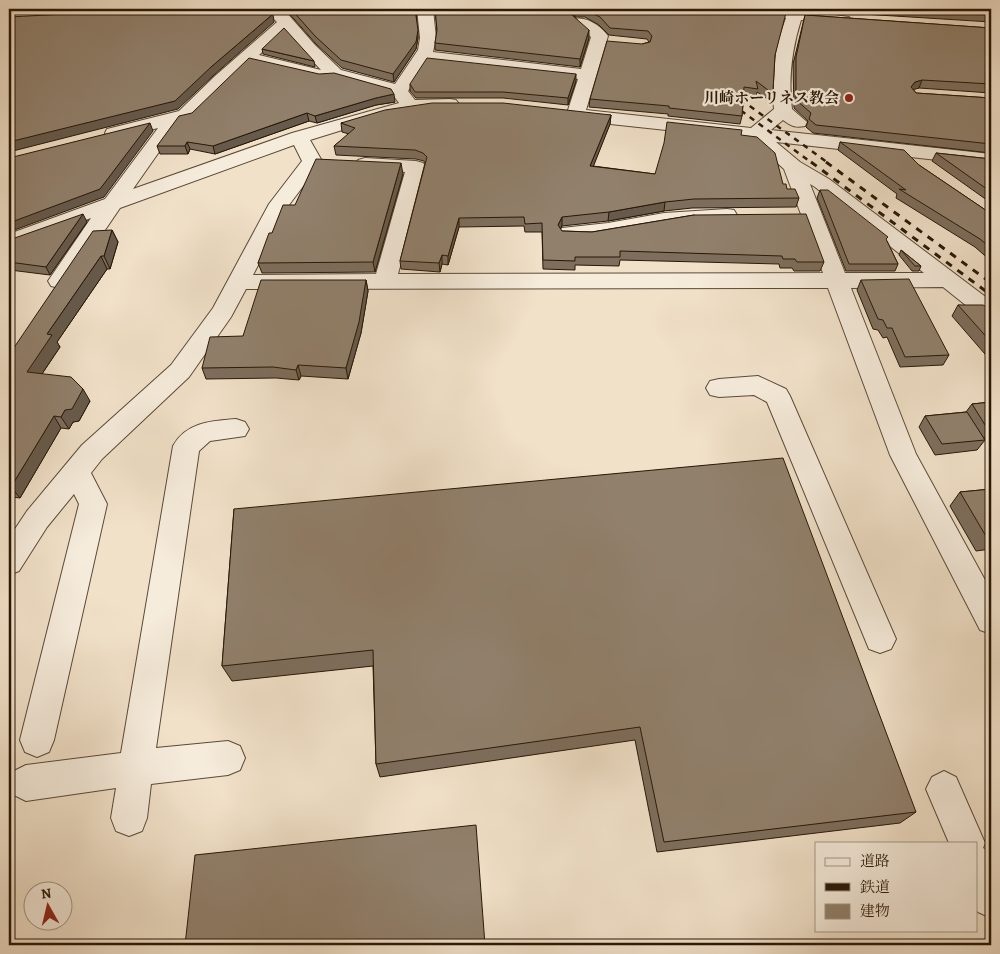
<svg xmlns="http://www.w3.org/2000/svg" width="1000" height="954" viewBox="0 0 1000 954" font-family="Alegreya,'Noto Serif JP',serif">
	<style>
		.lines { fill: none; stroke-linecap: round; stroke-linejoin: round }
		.minor-casing { stroke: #5a4a38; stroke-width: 2 }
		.minor { fill: #f6ecdc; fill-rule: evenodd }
		.rail-far1 { stroke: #281707; stroke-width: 2.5; stroke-dasharray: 5.5 5.5; stroke-linecap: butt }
		.rail { stroke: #281707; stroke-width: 3; stroke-dasharray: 7 7; stroke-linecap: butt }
		.wall { fill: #7d6e5d; stroke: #281707 }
		.shaded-wall { fill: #665a4c; stroke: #281707 }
		.building { fill: #91806c; stroke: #281707 }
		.poi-dot { fill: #8f2418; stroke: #f6ecdc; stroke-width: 2 }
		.labels { text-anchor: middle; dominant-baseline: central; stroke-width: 4.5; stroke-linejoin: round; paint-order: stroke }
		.far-poi-label { font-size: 15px; font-weight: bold; fill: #281707; stroke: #f6ecdc; text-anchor: end }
	</style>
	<rect width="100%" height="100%" fill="#f1e1c9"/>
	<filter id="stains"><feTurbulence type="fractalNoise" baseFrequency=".004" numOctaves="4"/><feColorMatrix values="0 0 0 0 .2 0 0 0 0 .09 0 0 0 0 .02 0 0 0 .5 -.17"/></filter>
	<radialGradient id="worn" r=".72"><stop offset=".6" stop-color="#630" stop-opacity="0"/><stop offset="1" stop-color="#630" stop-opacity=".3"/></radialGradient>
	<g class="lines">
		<defs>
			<g id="minor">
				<path d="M254,9H277L286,12L315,45L341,70L395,84L418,50L420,38L417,9H433L436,38L433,52L581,69L591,37L573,22L575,19C587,16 602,27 608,36L586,110L751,128L774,109C770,78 775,48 786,18L750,14L744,12L742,9H805L804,11L849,17L851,20L849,23L843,25L801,20C792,49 788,78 792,109L807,122L805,126C795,128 791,126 783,120L771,130L991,154V166L776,142L800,162L829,179L991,301V321L983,319L943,287L851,288L916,454L991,591V634L980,630L890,455L828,288L246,289L231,317L189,377L102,459L91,473L107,504L54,740L49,752L37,757L25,752L20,740L79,504L74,494L47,527L19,571L9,575V538L27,511L82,445L171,365L213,308L269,204L302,161L294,145L120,208L67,286L59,288L51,286L48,281L91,218L9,248V234L105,199L158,128L114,139L107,137L105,133L107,129L179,111L215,76L277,22C271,14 259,17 254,9ZM285,31L321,70L259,55ZM427,62L578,79L568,110L564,114L566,118L573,120L750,139L784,169L823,273L398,274L426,167L423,163L416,161L365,158L358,160L355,164L358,168L405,172L376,274L253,275L289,205L322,161L310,140L365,123L410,111L456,108L459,104L456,100L450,99L415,100L408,91ZM250,63L321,80L335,79L393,95L399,103L292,133L133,189L180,122L193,119ZM810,184L815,187L924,273H845Z"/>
				<path d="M727,209L734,210L737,215L734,220C712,225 688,222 665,225C635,229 592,245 562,238L559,233L562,228L608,223L664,213Z"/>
				<path d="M758,376L786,389L790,396L896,639L891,649L880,653L869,649L767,402L754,395L719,397L710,395L706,388L710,381L719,379Z"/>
				<path d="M236,419L245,422L249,429L245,436L210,441L199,451L156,748L228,741L240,746L245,758L240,770L228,775L151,784L147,818L142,831L129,836L116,831L111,818L116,788L26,801L14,795L9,782L14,771L26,765L121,753L173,446C186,422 212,421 236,419Z"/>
				<path d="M944,771L956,777L985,843L983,848L989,851L991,856V918L978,912L976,909V843H949L926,789L932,777Z"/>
			</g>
		</defs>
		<use href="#minor" class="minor-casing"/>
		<use href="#minor" class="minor"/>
		<g class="rail-far1">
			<path d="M732,93L828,163"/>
			<path d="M732,104L812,163"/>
		</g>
		<g class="rail">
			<path d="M811,162L991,295"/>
			<path d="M826,162L991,283"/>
		</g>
	</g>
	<g class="wall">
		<path d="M9,9H56L9,11V12Z"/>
		<path d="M282,9H416L418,38L416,49L394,82L342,68L316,44L287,11Z"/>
		<path d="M435,9H756L775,55L773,91L771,99L766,98L757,92L756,97L744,95L742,116L740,124L668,116V114L589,107L590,99L642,44L649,42L647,39L609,35L599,25L585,17H575L589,38L580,67L435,50V43L437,31Z"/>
		<path d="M806,9H991V23V22L814,11L807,10Z"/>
		<path d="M805,15L991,28V93L919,88L913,89L916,93L991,98V153L813,133L806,127L808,121L794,108L793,64Z"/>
		<path d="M262,49L314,61L315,67L263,54Z"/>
		<path d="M576,81L568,105L503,98H416L410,91V84Z"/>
		<path d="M395,102L376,105L317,123L309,121L215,154L190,149L188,154H160L157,146L192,113Z"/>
		<path d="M611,115L610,124L593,166L655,174L741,135L787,189L799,198L796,207L692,208L664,211L608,221L562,226L560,229L562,231L592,232L694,215L824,262L820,271H794L792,268H780L779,264L620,260L619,266L575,265V270L543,269L542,232H525L524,226L459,227L448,265L442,264L440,272L401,269L400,261L425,163L424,161L416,159L336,155L334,146L349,134L342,132L341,123Z"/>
		<path d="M840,142L919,165L987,211L991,212V261L975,247L896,198L897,194L838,150Z"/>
		<path d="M936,153L991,159V203L932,161Z"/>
		<path d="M403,174L375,272L262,273L258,263L272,233L295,205Z"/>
		<path d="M820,190L887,241L898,264L895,271H846L817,198Z"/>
		<path d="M87,222L50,275L10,270L9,271V240Z"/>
		<path d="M112,230L118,242L110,269H107L57,342L60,347L42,374L90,401L79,421L73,422L69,429L61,428L20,498L12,497L9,504V355Z"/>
		<path d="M901,250L921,266L919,271H912L899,255Z"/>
		<path d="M366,280L368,291L361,333L348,379L301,376L299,380L276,378L206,379L202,368L243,336Z"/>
		<path d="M861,280L949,355L943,365L900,367L887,337L883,338L878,330L873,329L857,290Z"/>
		<path d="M958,305L991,309V361L952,316Z"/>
		<path d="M991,402V437L984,438L985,440L977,450L935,455L919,427L925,416L966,412L972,404Z"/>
		<path d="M991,489V549L976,551L950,506L960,492Z"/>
		<path d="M234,509L916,812L900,823L657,852L635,740L380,777L376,764L373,666L232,681L222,666Z"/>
	</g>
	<g class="shaded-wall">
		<path d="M575,10V17L572,15Z"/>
		<path d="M273,14L274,22L214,75L178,109L9,152V142L211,67Z"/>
		<path d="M418,30V38L416,49L394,82L393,74Z"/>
		<path d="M589,30V38L580,67V59Z"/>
		<path d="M576,74V81L568,105V98Z"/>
		<path d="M922,80L919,88L912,90L911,87L915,82Z"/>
		<path d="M394,94L395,102L376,105L317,123L315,116L376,98Z"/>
		<path d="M307,113L309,121L215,154L213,146Z"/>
		<path d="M611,115L610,124L590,175V166Z"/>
		<path d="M150,123L153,131L104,197L9,232V223Z"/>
		<path d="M187,142L190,149L188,154L185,146Z"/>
		<path d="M401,163L403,174L375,272L373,262Z"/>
		<path d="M665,202L664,211L608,221L609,212Z"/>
		<path d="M83,214L87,222L50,275L46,267Z"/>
		<path d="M562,217V226L557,234L558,225Z"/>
		<path d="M459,218V227L448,265V256Z"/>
		<path d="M112,230L118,242L110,269L104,256Z"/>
		<path d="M442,255V264L440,272L439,263Z"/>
		<path d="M101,256L107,269L57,342L60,347L35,384L27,372L47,334Z"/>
		<path d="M366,280L368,291L361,333L348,379L346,368Z"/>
		<path d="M298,365L301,376L299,380L296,370Z"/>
		<path d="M83,389L90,401L79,421L73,422L69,429L61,417L65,410Z"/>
		<path d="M54,416L61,428L20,498L11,487Z"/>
		<path d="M9,493L12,497L9,504Z"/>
	</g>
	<g class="building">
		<path d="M159,9H261L273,14L211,67L175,101L9,142V17Z"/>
		<path d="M291,9H415L418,30L416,42L393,74L341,60L315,36Z"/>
		<path d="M435,9H756L786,13L775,55L773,91L768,90L756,81L758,89L744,87L742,116L669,108V106L590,99L607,41L642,44L650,42L652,36L648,31L610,28L600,17L585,10H575L572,15L589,30L580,59L435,43L437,30Z"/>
		<path d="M901,9H991V14Z"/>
		<path d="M805,15L991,28V84L922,80L915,82L911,87L916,93L991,98V144L816,125L809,119L811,113L796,100V57Z"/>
		<path d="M284,28L314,61L262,49Z"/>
		<path d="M249,58L319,74L334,73L391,89L394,94L376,98L315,116L307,113L213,146L187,142L185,146H157L179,116L192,113Z"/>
		<path d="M427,58L576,74L568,98L503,92H415L410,84Z"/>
		<path d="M432,103H503L611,115L590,166L655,174L664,143L667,122L742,130L741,135L757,137L775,153L783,184H786L787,189H795L799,198L694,199L665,202L609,212L562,217L558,225L562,231L592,232L694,215L806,214L824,262H797L795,259H783L782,256L620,251V257H575V261L543,260L542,223L525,224L524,217L459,218L448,256L442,255L439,263L400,261L427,157L423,153L415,150L334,146L355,128L341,123L385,110Z"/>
		<path d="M150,123L100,189L9,223V158Z"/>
		<path d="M840,142L904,150L919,165L987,211L991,212V248L980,239L899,189L906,190Z"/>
		<path d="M936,153L991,159V192Z"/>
		<path d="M316,159L401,163L373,262L258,263L269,233H272L283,205H295Z"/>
		<path d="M820,190H828L888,237L886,239L898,264H849Z"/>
		<path d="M83,214L46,267L9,262V240Z"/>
		<path d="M112,230L104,256H101L47,334L52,335L27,372L71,377L83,389L72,409L65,410L61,417L54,416L11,487H9V355L93,231Z"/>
		<path d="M901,250L921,266H915Z"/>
		<path d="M909,279L949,355L905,357L892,328H887L883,320L878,319L861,280Z"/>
		<path d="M261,280H366L359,322L346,368L298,365L296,370L273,367L202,368L210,337L243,336Z"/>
		<path d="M958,305H983L991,309V342Z"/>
		<path d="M991,402V428H987L972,404Z"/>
		<path d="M967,412L985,440L942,444L925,416Z"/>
		<path d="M783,458L916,812L664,842L640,727L376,764L373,650L222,666L234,509Z"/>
		<path d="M991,489V537L987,538L960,492Z"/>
		<path d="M476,825L485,945H185L195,855Z"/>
	</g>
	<circle class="poi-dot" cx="849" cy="98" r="5"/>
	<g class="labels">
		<g class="far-poi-label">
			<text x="839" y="98">川崎ホーリネス教会</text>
		</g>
	</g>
	<rect width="1000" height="954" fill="none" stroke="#f1e1c9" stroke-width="30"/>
	<rect x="10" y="10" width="980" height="934" fill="none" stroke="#281707" stroke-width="2.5"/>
	<rect x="15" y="15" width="970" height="924" fill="none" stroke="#281707"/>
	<rect x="815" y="842" width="162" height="90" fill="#f6ecdc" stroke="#a49787"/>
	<rect x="825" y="858" width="25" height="8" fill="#f6ecdc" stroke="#a49787"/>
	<text x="860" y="866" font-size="15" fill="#281707">道路</text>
	<rect x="825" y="883" width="25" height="8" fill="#281707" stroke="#a49787"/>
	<text x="860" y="892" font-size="15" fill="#281707">鉄道</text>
	<rect x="825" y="904" width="25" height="15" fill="#91806c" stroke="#a49787"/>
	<text x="860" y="916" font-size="15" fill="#281707">建物</text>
	<g transform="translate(48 906) rotate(352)"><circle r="24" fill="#f6ecdc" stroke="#a49787"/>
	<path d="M0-4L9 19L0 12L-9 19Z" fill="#8f2418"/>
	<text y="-8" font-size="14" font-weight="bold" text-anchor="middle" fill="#281707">N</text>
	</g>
	<rect width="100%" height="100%" filter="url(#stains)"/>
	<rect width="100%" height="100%" fill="url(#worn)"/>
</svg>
